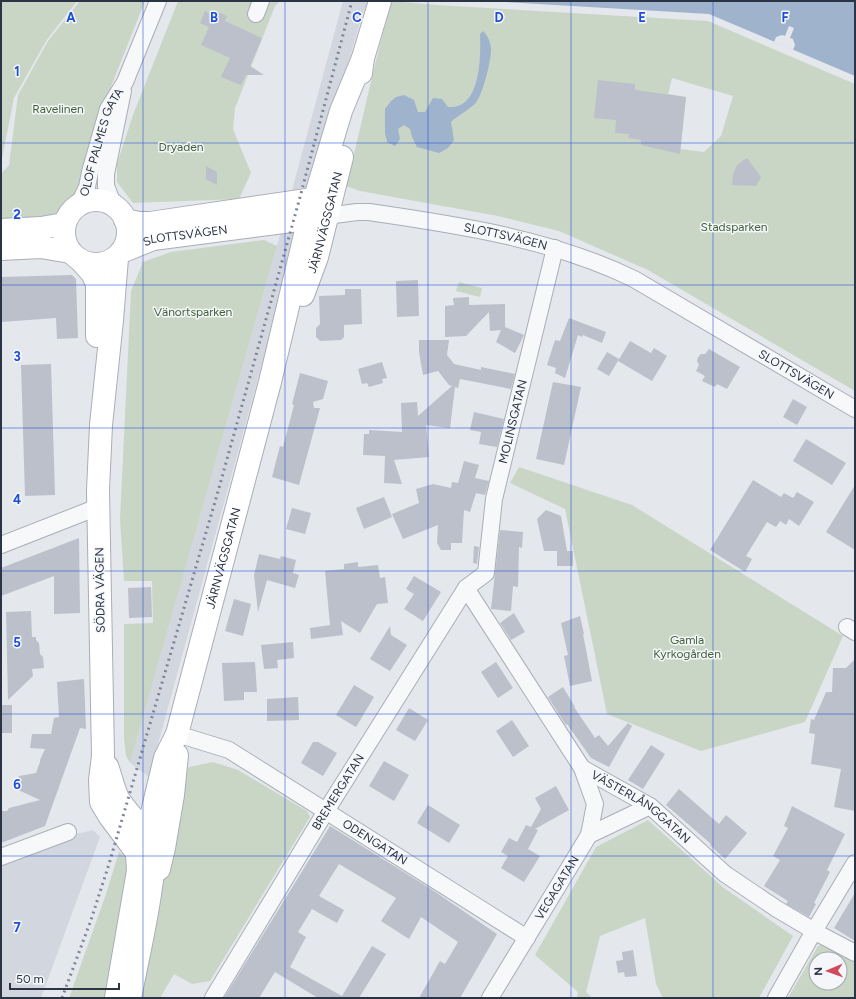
<svg xmlns="http://www.w3.org/2000/svg" width="856" height="999" viewBox="0 0 856 999" font-family="Figtree,sans-serif">
	<style>
		.built { fill: #d2d6de }
		.green { fill: #c9d6c5; fill-rule: evenodd }
		.water { fill: #9fb4cc }
		.pier { fill: #e4e7ec }
		.building { fill: #bbc0ca }
		.lines { fill: none; stroke-linecap: round; stroke-linejoin: round }
		.street-casing { stroke: #a9aeb7; stroke-width: 18 }
		.secondary-casing { stroke: #a9aeb7; stroke-width: 24 }
		.street { stroke: #f7f8fa; stroke-width: 16 }
		.secondary { stroke: #fff; stroke-width: 22 }
		.rail { stroke: #7d8696; stroke-width: 3; stroke-dasharray: 2 4; stroke-linecap: butt }
		.grid { fill: none; stroke: #1d4ed8; stroke-width: 1; stroke-opacity: 0.55 }
		.labels { text-anchor: middle; dominant-baseline: central; stroke-width: 3; stroke-linejoin: round; paint-order: stroke }
		.park-label { font-size: 12px; fill: #3f6138; stroke: #f4f6f9 }
		.street-label { font-size: 12px; fill: #2b3445; stroke: #f4f6f9 }
		.grid-label { font-size: 13px; text-anchor: middle; font-weight: bold; fill: #1d4ed8; stroke: #f4f6f9; stroke-width: 3; stroke-linejoin: round; paint-order: stroke }
	</style>
	<rect width="100%" height="100%" fill="#e4e7ec"/>
	<g class="built">
		<path d="M343,1H368L362,16L292,254L149,777L130,763L277,246Z"/>
		<path d="M93,830L100,837L41,998H1V864L69,836Z"/>
	</g>
	<g class="green">
		<path d="M1,1H77L46,41L14,98L1,163Z"/>
		<path d="M80,1H145L93,132L79,192L51,217L1,220V174L9,165L18,95L48,41Z"/>
		<path d="M178,1H280L275,6L235,108L233,129L251,173L239,199L133,203L117,182V164L133,115Z"/>
		<path d="M392,1L436,5L708,21L855,84V391L648,270L559,231L498,216L360,191L346,186C362,125 374,62 392,1ZM672,78L733,96L721,136L704,152L680,149L686,97L668,94Z"/>
		<path d="M264,240L277,246L130,763L126,756L124,738V624L153,623L152,581H124L120,519L131,291L143,262L171,252Z"/>
		<path d="M459,282L482,288L480,297L456,291Z"/>
		<path d="M519,467L632,505L843,636L805,722L701,751L607,714L565,509L510,483Z"/>
		<path d="M213,762L238,770L307,811L310,817L210,981L192,984L174,974L160,998H138L179,783L189,767Z"/>
		<path d="M648,820L724,888L793,936L759,998H663L656,984L645,918L600,936L586,992L592,998H577L578,992L535,955L596,847Z"/>
		<path d="M119,852L131,862L107,998H69L106,894Z"/>
		<path d="M824,944L855,960V998H788L818,946ZM816,959H840V983H816Z"/>
	</g>
	<g class="water">
		<path d="M487,1H855V76L709,14Z"/>
		<path d="M483,31C488,36 490,41 491,48C492,58 483,93 477,101C474,107 457,116 451,122L454,140L448,148L439,153L417,147L412,137L410,129L404,125L398,129L400,139L395,146L387,142L385,133V109L391,101L396,97L404,95L414,100L418,112H425L433,98L442,99L448,107C481,110 481,57 480,34Z"/>
	</g>
	<path class="pier" d="M789,26L794,28L790,38L793,39L795,45L793,50L774,42L776,37L782,35L785,36Z"/>
	<g class="building">
		<path d="M205,11L214,16L216,11L227,16L225,21L262,38L250,66L264,75H246L241,85L221,77L230,58L201,45L209,27L200,23Z"/>
		<path d="M598,80L635,84V90L686,97L680,154L641,145V140L628,138L629,134L615,133L616,120L594,118Z"/>
		<path d="M747,158L761,177L756,186L732,185L733,174L737,165Z"/>
		<path d="M206,166L217,172V185L206,179Z"/>
		<path d="M72,275L76,279L78,338L57,339L56,318L1,322V277Z"/>
		<path d="M418,280L419,316L397,317L396,281Z"/>
		<path d="M345,289H361L362,324L344,325V337L341,340L320,341L316,337V328L320,324L319,296L345,295Z"/>
		<path d="M469,297V305L505,304V327L524,335L515,353L496,342L501,330L490,331L489,312L466,336L445,337V306L454,305L453,298Z"/>
		<path d="M569,318L606,332L602,343L583,335L582,337L578,335L565,378L555,373L556,368L547,365L555,340L560,341Z"/>
		<path d="M419,340H449L447,355L454,364L481,370V367L515,374L511,389L460,379L458,388L455,387L450,428L426,425L429,457L394,460L402,484L384,483L385,456L363,455L364,434H369V430L402,432L401,403L417,402L418,416L452,386L449,385L438,371L423,375L419,352Z"/>
		<path d="M630,341L651,353L654,348L667,356L652,381L618,361Z"/>
		<path d="M709,349L740,367L727,389L717,384L715,387L702,381L705,376L696,371L699,365L697,361L698,357L701,354H705Z"/>
		<path d="M607,352L619,359L609,376L597,369Z"/>
		<path d="M382,362L387,378L382,379L383,383L369,387L367,383L362,384L358,369Z"/>
		<path d="M51,364L55,495L25,496L21,365Z"/>
		<path d="M300,373L328,381L323,399L313,402L314,408H320L299,485L272,477L280,446L283,447L294,405L292,404Z"/>
		<path d="M553,382L581,387L564,465L536,459Z"/>
		<path d="M793,399L807,407L797,425L783,417Z"/>
		<path d="M474,412L504,419L497,447L479,444L481,432L470,430Z"/>
		<path d="M806,439L846,463L832,485L793,461Z"/>
		<path d="M464,461L479,465L475,478L489,481L485,495L476,493L470,512L464,510L462,543H451V550H441L437,543L438,525L403,539L392,514L419,503L416,489L433,484L451,488L452,482L458,483Z"/>
		<path d="M753,480L781,497L784,493L793,498L797,492L814,502L799,526L789,519L786,525L780,521L776,527L767,522L746,556L752,559L745,572L710,550Z"/>
		<path d="M855,485V550L826,532Z"/>
		<path d="M384,497L392,517L364,529L356,508Z"/>
		<path d="M292,508L311,513L305,534L286,529Z"/>
		<path d="M546,510L561,516L567,551H573V566H557V551H544L537,519Z"/>
		<path d="M500,530L523,532L522,548L519,547L518,587L513,586L511,611L491,609Z"/>
		<path d="M79,538L80,613L54,614V576L1,596V568Z"/>
		<path d="M474,546L479,547L477,564L473,563Z"/>
		<path d="M259,554L280,559L281,556L296,560L293,573L299,575L295,588L267,580L258,612L254,575Z"/>
		<path d="M358,562V567L378,565L380,578L385,577L388,603L377,604L360,633L341,621L343,635L311,639L310,628L330,625L325,571L344,569V564Z"/>
		<path d="M414,576L441,592L423,621L404,609L414,594L406,589Z"/>
		<path d="M151,587L152,617L129,618L128,588Z"/>
		<path d="M234,599L251,604L243,636L225,631Z"/>
		<path d="M31,611L32,637H36V640L39,643L40,654L43,657L44,668L32,669L33,676L8,700L6,612Z"/>
		<path d="M514,613L525,632L511,640L500,623Z"/>
		<path d="M580,616L584,634H583L592,681L570,686L564,656L568,655L561,623Z"/>
		<path d="M390,626L391,635L407,645L390,671L370,659Z"/>
		<path d="M293,642L294,658L277,660L278,668L264,669L261,645Z"/>
		<path d="M855,659V811L834,807L841,769L811,764L815,734L809,733L811,719L814,720L826,692H832L833,668H846Z"/>
		<path d="M255,662L257,692H244V700L224,701L222,663Z"/>
		<path d="M496,662L513,688L498,698L481,672Z"/>
		<path d="M84,679L86,729L80,728L45,826L1,843V811H7L9,808L40,800L14,788L19,776L36,773L40,762V760L45,749L30,748L32,734H51L54,718L59,717L57,682Z"/>
		<path d="M354,685L374,697L356,727L336,715Z"/>
		<path d="M563,687L575,707H574L595,738L599,735L608,746L628,723L632,726L609,767L591,758L567,724L566,725L548,697Z"/>
		<path d="M298,697L299,720L267,721V699Z"/>
		<rect x="1" y="705" width="11" height="28"/>
		<path d="M409,708L428,720L415,741L396,730Z"/>
		<path d="M512,720L529,746L513,757L496,731Z"/>
		<path d="M313,742H318L337,753L323,776L301,763Z"/>
		<path d="M651,745L665,754L643,789L628,780Z"/>
		<path d="M384,761L409,775L394,801L369,786Z"/>
		<path d="M556,786L569,810L535,829L538,830L528,849L540,856L524,882L501,868L508,856L501,852L509,838L517,842L526,825L531,827L541,809L535,798Z"/>
		<path d="M679,789L719,824L726,815L747,833L725,859L710,845L711,844L666,805Z"/>
		<path d="M428,805L460,825L449,843L417,823Z"/>
		<path d="M792,806L845,834L827,870L830,872L814,903L816,904L809,917L786,904L788,901L764,886L780,860L773,856L788,828L784,826Z"/>
		<path d="M330,826L431,889L497,934L460,998H419L440,961L445,964L458,942L421,917L409,939L381,921L396,898L339,864L319,896L344,910L337,923L312,909L298,932L306,937L290,967L342,996L372,946L386,954L359,998H318L275,972L259,998H224Z"/>
		<path d="M855,893V941L834,928Z"/>
		<path d="M633,950L637,976L625,977L624,972L618,973L616,961L623,960L622,952Z"/>
	</g>
	<g class="lines">
		<defs>
			<g id="street">
				<path d="M256,14L261,1"/>
				<path id="s1" d="M79,204L87,187L90,172L108,109L125,82L158,1"/>
				<path d="M113,204L106,186V174L123,91"/>
				<path id="s2" d="M327,216L357,212H369C459,225 552,239 634,279L855,409"/>
				<path d="M1,545L98,507"/>
				<path id="s3" d="M466,588L582,768L650,806L725,874L777,909L821,935L855,953"/>
				<path d="M847,627L855,632"/>
				<path id="s4" d="M177,734L229,750L527,938"/>
				<path d="M582,768L595,804L589,835"/>
				<path d="M1,857L68,832"/>
				<path id="s5" d="M213,998L326,811L466,588L486,573L494,499L555,248"/>
				<path id="s6" d="M490,998L589,835L650,806"/>
				<path d="M776,998L814,931L855,863"/>
			</g>
			<g id="secondary">
				<path d="M361,73L363,58L380,1"/>
				<circle cx="96" cy="232" r="32"/>
				<path d="M125,220L139,223H150L327,197"/>
				<path d="M1,230L41,228L64,224"/>
				<path d="M1,249L41,247L70,252"/>
				<path id="s7" d="M121,252L153,239L322,217"/>
				<path d="M82,262L92,273L97,284V336"/>
				<path id="s8" d="M303,295L317,257L342,157"/>
				<path d="M107,766C111,776 113,788 118,798C128,815 146,828 152,848C156,860 153,875 151,887C146,925 137,961 130,998"/>
				<path d="M159,869L164,848L173,795L177,755"/>
				<path id="s9" d="M138,871L165,758L177,734L270,382L309,218L341,111L363,58"/>
				<path d="M116,998L138,871L137,853L110,817L101,802L100,780L103,756L98,490L101,425L112,320L117,258"/>
			</g>
		</defs>
		<use href="#street" class="street-casing"/>
		<use href="#secondary" class="secondary-casing"/>
		<use href="#street" class="street"/>
		<use href="#secondary" class="secondary"/>
		<path class="rail" d="M62,998L91,920L109,864L217,495L299,201L352,1"/>
	</g>
	<path class="grid" d="M143,1V998M285,1V998M428,1V998M571,1V998M713,1V998M1,143H855M1,285H855M1,428H855M1,571H855M1,714H855M1,856H855"/>
	<g class="labels">
		<g class="park-label">
			<text x="58" y="109">Ravelinen</text>
			<text x="181" y="147">Dryaden</text>
			<text x="734" y="227">Stadsparken</text>
			<text x="193" y="312">Vänortsparken</text>
			<text x="687" y="640">Gamla<tspan x="687" dy="14">Kyrkogården</tspan></text>
		</g>
		<g class="street-label">
			<text stroke="none"><textPath href="#s1" startOffset="66">OLOF PALMES GATA</textPath></text>
			<text stroke="none"><textPath href="#s8" startOffset="76">JÄRNVÄGSGATAN</textPath></text>
			<text stroke="none"><textPath href="#s7" startOffset="67">SLOTTSVÄGEN</textPath></text>
			<text stroke="none"><textPath href="#s2" startOffset="181">SLOTTSVÄGEN</textPath></text>
			<text stroke="none"><textPath href="#s2" startOffset="505">SLOTTSVÄGEN</textPath></text>
			<text stroke="none"><textPath href="#s5" startOffset="661">MOLINSGATAN</textPath></text>
			<text stroke="none"><textPath href="#s9" startOffset="325">JÄRNVÄGSGATAN</textPath></text>
			<text transform="translate(100 590) rotate(-91)">SÖDRA VÄGEN</text>
			<text stroke="none"><textPath href="#s5" startOffset="241">BREMERGATAN</textPath></text>
			<text stroke="none"><textPath href="#s3" startOffset="285">VÄSTERLÅNGGATAN</textPath></text>
			<text stroke="none"><textPath href="#s4" startOffset="227">ODENGATAN</textPath></text>
			<text stroke="none"><textPath href="#s6" startOffset="129">VEGAGATAN</textPath></text>
		</g>
	</g>
	<g class="grid-label">
		<text x="71" y="22">A</text>
		<text x="214" y="22">B</text>
		<text x="357" y="22">C</text>
		<text x="499" y="22">D</text>
		<text x="642" y="22">E</text>
		<text x="785" y="22">F</text>
		<text x="17" y="76">1</text>
		<text x="17" y="219">2</text>
		<text x="17" y="361">3</text>
		<text x="17" y="504">4</text>
		<text x="17" y="647">5</text>
		<text x="17" y="789">6</text>
		<text x="17" y="932">7</text>
	</g>
	<rect width="856" height="999" fill="none" stroke="#2b3445" stroke-width="4"/>
	<g transform="translate(828 971) rotate(268)"><circle r="19" fill="#f4f6f9" stroke="#a4a8b1"/>
	<path d="M0-3L7 15L0 10L-7 15Z" fill="#d1495b"/>
	<text y="-6" font-size="11" font-weight="bold" text-anchor="middle" fill="#2b3445">N</text>
	</g>
	<path d="M10 983v6h109v-6" fill="none" stroke="#2b3445" stroke-width="2"/>
	<text x="16" y="983" font-size="12" fill="#2b3445" stroke="#f4f6f9" stroke-width="3" paint-order="stroke">50 m</text>
</svg>
